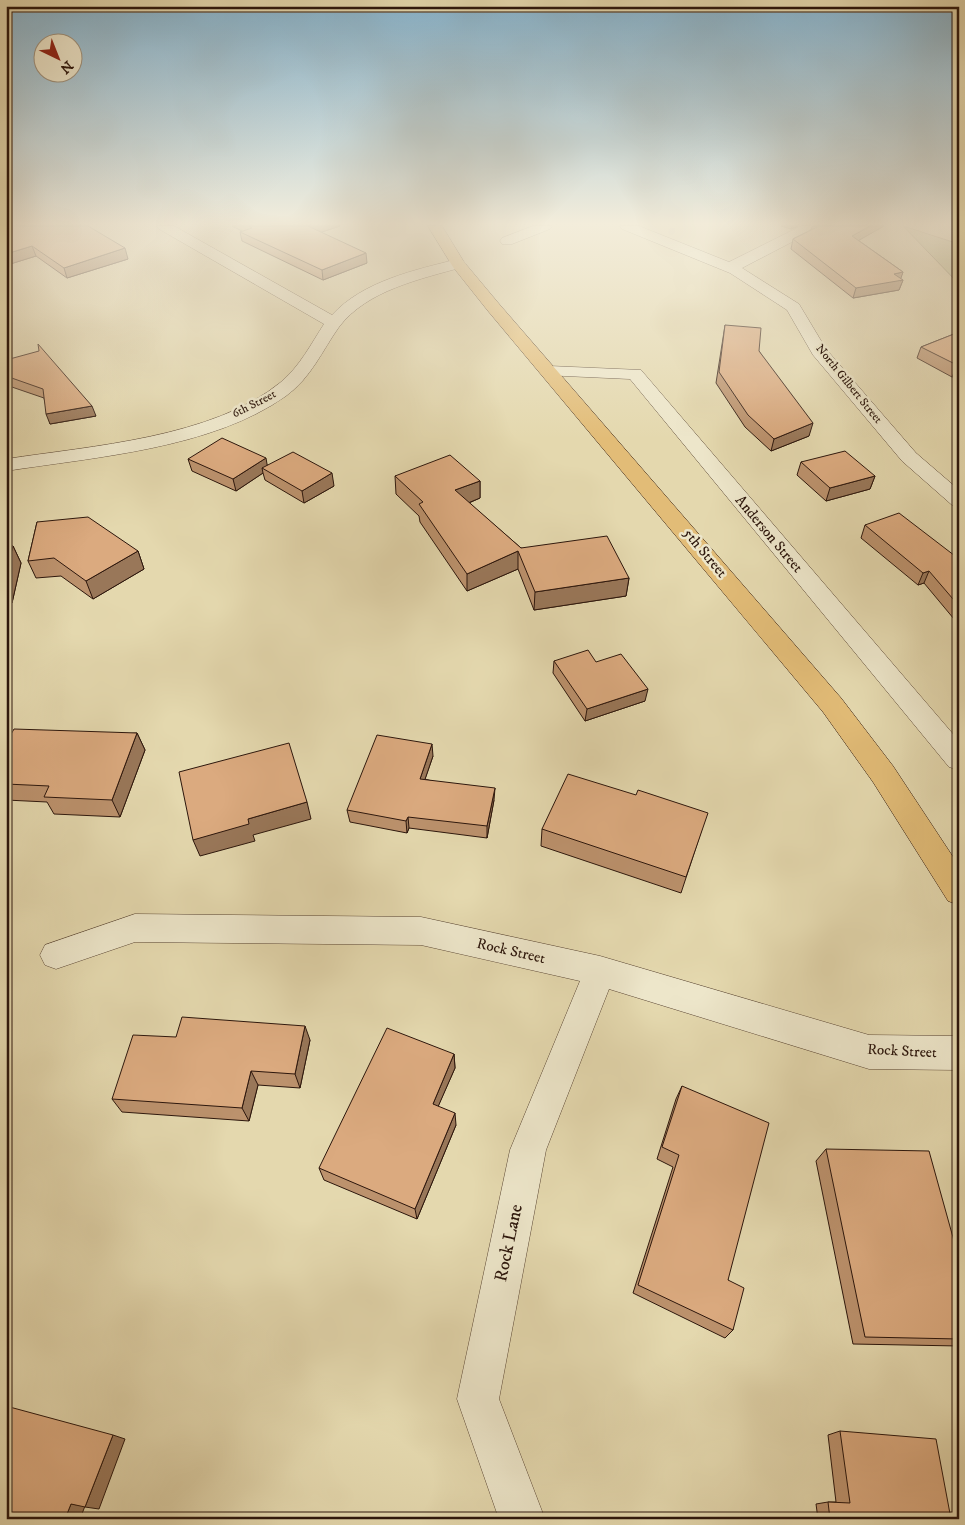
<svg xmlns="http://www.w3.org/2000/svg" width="965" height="1525" viewBox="0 0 965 1525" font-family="'IM FELL DW Pica',serif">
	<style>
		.green { fill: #b6be89; stroke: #716a4a }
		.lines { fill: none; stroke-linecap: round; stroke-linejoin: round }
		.minor-casing { stroke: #5a4634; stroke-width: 1 }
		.major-casing { stroke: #2c160c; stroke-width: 1 }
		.minor { fill: #ede6ca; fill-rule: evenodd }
		.major { fill: #e2bc77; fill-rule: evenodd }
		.wall { fill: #bc926d; stroke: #2c160c }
		.shaded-wall { fill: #997759; stroke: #2c160c }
		.building { fill: #dbaa7f; stroke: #2c160c }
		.labels { text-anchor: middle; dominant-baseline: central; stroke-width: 5; stroke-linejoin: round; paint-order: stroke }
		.far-street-label { font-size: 12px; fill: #2c160c; stroke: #ede6ca }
		.street-label { font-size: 15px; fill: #2c160c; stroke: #ede6ca }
		.near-street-label { font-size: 18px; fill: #2c160c; stroke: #ede6ca }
	</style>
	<rect width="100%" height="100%" fill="#e4d8ae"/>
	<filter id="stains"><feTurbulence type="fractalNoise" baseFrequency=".004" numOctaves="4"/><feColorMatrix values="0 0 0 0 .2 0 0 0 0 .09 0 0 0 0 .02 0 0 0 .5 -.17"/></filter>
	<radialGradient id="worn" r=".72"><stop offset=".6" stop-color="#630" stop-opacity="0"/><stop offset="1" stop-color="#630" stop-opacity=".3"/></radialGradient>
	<path class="green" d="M903,226L959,244V284Z"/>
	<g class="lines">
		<defs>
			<g id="minor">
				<path d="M157,226H174L332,315C363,281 415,270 458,259L463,261L466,264L463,267C421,279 367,290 339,327C322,351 311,378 286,396C211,449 95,457 6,471V459C91,446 213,438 281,382C300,366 311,344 324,324L159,229Z"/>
				<path d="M533,226H552L550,229L512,244H502L500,241L502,238Z"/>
				<path d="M620,226H639L729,262L801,226H819L817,229L742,268L799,304L826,349L916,453L959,490V507L952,505L902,461L813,355L787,310L730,273L622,229Z"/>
				<path d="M549,366L641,370L959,741V770L949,767L630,379L543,375L540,371L543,367Z"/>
				<path d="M135,914L421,917L600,956L869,1035L959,1036V1070L869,1069L609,989L546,1150L499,1399L545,1519H499L457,1399L510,1150L580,981L421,945L135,942L56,969L45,965L40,955L45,945Z"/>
			</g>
			<path id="major" d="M428,226H442L464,262L500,305L841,698L893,766L959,866V905L948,901L873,782L823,712L488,311L453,267Z"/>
		</defs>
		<use href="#minor" class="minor-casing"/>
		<use href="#major" class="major-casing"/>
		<use href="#minor" class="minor"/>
		<use href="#major" class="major"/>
	</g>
	<g class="wall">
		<path d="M6,226L128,259L67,278L36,256L7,265L6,264Z"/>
		<path d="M232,226H340L321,232L367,263L323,280L242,241L240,232L242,231Z"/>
		<path d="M781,226H798L791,229Z"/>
		<path d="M812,226H884L858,240L903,272L900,279L903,280L899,290L853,298L791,249L793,239L811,230Z"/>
		<path d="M725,325L759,351L809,436L771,451L745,427L716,383Z"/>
		<path d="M959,332V374L952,377L917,358L921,347Z"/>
		<path d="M6,360L96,416L50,424L44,398L6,385Z"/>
		<path d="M188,459L267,465L334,486L304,503L265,480L263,473L236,491L192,471Z"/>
		<path d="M801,462L875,476L870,489L826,501L797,475Z"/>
		<path d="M395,476L480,481V498L469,503L521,548L629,578L626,596L534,610L518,569L467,591L420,522L419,516L396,494Z"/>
		<path d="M37,522L138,551L144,569L93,599L61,576L36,578L28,561Z"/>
		<path d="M865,525L959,559V625L924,583L918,585L861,538Z"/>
		<path d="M6,546H13L21,563L12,603L6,604Z"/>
		<path d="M554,661L645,701L585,721L553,673Z"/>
		<path d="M137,733L145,750L120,817L54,814L47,802L6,800V743Z"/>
		<path d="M433,756L425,779L494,800L487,838L409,828L407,833L350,822L347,810Z"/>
		<path d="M542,829H702L681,893L541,846Z"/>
		<path d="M176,1037L310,1040L300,1088L258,1085L249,1121L122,1112L112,1099Z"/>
		<path d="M454,1054L455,1068L438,1106L456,1125L417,1219L324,1180L319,1168Z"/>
		<path d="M682,1086L728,1280L733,1330L725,1338L633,1293L673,1167L657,1159L676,1099Z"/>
		<path d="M826,1149L959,1259V1346L853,1344L816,1161Z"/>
		<path d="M840,1431L951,1519H818L816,1504L828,1502H836L828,1435Z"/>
	</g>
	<g class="shaded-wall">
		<path d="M308,226H340L310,236Z"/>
		<path d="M792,226H798L791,229Z"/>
		<path d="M870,226H884L849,246L852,236Z"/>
		<path d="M32,246L36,256L7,265L6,262V254Z"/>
		<path d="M125,248L128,259L67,278L64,268Z"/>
		<path d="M366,253L367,263L323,280L322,270Z"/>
		<path d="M903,272L900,281L903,280L899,290L853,298L856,288L894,274Z"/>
		<path d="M959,364V374L952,377L957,365Z"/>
		<path d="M92,406L96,416L50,424L46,414Z"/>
		<path d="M813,423L809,436L771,451L774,439Z"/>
		<path d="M266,458L268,470L262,468L263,473L236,491L233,479Z"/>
		<path d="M332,473L334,486L304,503L302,491Z"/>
		<path d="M875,476L870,489L826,501L830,488Z"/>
		<path d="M480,481V498L456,508L455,490Z"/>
		<path d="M13,546L21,563L12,603L6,591V573Z"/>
		<path d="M138,551L144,569L93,599L86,581Z"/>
		<path d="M518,551V569L467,591V574Z"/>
		<path d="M929,571L924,583L918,585L923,573Z"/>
		<path d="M629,578L626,596L534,610L535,592Z"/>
		<path d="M648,689L645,701L585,721L587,709Z"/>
		<path d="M137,733L145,750L120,817L112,800Z"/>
		<path d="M432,744L433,756L421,791L420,779Z"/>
		<path d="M495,788L494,800L487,838V826Z"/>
		<path d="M307,802L311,819L253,835L255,841L200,856L193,840L248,819Z"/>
		<path d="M408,817L409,828L407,833L406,821Z"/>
		<path d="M305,1026L310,1040L300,1088L295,1074Z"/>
		<path d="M454,1054L455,1068L434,1116L433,1104Z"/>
		<path d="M251,1071L258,1085L249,1121L242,1108Z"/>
		<path d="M455,1113L456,1125L417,1219L415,1209Z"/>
		<path d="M113,1435L125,1439L99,1509L85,1507Z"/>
		<path d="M71,1504L85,1506L80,1519H65Z"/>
	</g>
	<g class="building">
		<path d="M6,226H88L125,248L64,268L32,246L6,254Z"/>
		<path d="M249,226H310H308L366,253L322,270L240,232L252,228Z"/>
		<path d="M812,226H870L852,236L903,272L894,274L903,280L856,288L793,239L817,227Z"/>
		<path d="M725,325L761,328L759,351L813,423L774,439L748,415L719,372Z"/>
		<path d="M959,332V364L957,365L921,347Z"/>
		<path d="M38,344L92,406L46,414L43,389L6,376V360L39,351Z"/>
		<path d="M222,438L266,458L233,479L188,459Z"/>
		<path d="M845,451L875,476L830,488L801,462Z"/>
		<path d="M293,452L332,473L302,491L262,468Z"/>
		<path d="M450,455L480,481L455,490L521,548L607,536L629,578L535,592L518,551L467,574L419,504L423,502L395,476Z"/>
		<path d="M899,513L959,559V606L929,571L923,573L865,525Z"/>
		<path d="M88,517L138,551L86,581L54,558L28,561L37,522Z"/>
		<path d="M6,546H13L6,573Z"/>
		<path d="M588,650L596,662L621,654L648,689L587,709L554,661Z"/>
		<path d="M14,729L137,733L112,800L44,797L49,786L6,784V743Z"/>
		<path d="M377,735L432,744L420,779L495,788L487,826L408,817L406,821L347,810Z"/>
		<path d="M289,743L307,802L248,819L249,824L193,840L179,772Z"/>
		<path d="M568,774L636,795L638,790L708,813L686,877L542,829Z"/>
		<path d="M182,1017L305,1026L295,1074L251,1071L242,1108L112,1099L133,1035L176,1037Z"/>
		<path d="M387,1028L454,1054L433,1104L455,1113L415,1209L319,1168Z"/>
		<path d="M682,1086L769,1123L728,1280L744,1288L733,1330L638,1285L679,1155L662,1147Z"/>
		<path d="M826,1149L929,1151L959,1259V1339L865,1337Z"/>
		<path d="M6,1406L113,1435L85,1507L71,1504L65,1519H6Z"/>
		<path d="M840,1431L936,1439L951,1519H830L828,1502L850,1503Z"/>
	</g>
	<linearGradient id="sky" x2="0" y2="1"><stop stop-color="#87b6d2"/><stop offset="0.51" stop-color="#f3eddb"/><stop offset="1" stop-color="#f3eddb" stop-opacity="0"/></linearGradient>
	<rect width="965" height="439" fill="url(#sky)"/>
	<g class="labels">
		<g class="far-street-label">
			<text transform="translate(849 384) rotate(51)">North Gilbert Street</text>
			<text transform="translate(254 404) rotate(-27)">6th Street</text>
		</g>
		<g class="street-label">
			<text transform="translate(769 534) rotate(50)">Anderson Street</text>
			<text transform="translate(705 553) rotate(50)">5th Street</text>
			<text transform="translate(511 951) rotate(13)">Rock Street</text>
			<text transform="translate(902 1051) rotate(3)">Rock Street</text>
		</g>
		<g class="near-street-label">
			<text transform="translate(509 1243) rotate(-78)">Rock Lane</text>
		</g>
	</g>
	<rect width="965" height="1525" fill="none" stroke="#e4d8ae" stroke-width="25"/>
	<rect x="8" y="8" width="950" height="1510" fill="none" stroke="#2c160c" stroke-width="2.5"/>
	<rect x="12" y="12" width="940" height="1500" fill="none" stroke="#2c160c"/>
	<g transform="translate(58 58) rotate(137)"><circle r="24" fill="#ede6ca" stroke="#a0937e"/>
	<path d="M0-4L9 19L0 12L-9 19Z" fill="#8f2418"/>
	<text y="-8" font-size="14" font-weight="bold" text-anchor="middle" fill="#2c160c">N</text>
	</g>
	<rect width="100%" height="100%" filter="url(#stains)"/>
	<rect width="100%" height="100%" fill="url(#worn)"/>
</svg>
